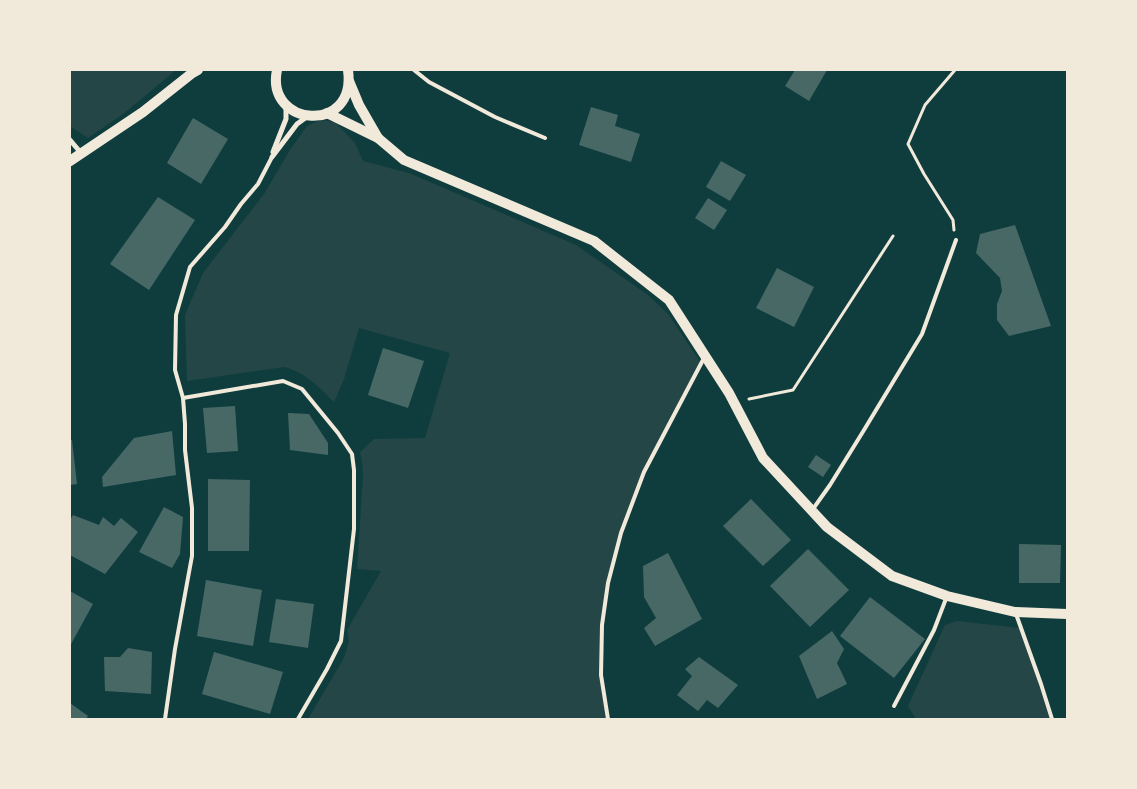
<svg xmlns="http://www.w3.org/2000/svg" width="1137" height="789" viewBox="0 0 1137 789" font-family="Raleway,sans-serif">
	<style>
		.green { fill: #244646 }
		.building { fill: #486865 }
		.lines { fill: none; stroke-linecap: round; stroke-linejoin: round }
		.path { stroke: #f1e9da; stroke-width: 3 }
		.service { stroke: #f1e9da; stroke-width: 4 }
		.minor { stroke: #f1e9da; stroke-width: 5 }
		.secondary { stroke: #f1e9da; stroke-width: 10 }
	</style>
	<rect width="100%" height="100%" fill="#0f3d3e"/>
	<g class="green">
		<path d="M70,70H176L123,114L88,138L70,126Z"/>
		<path d="M320,120L335,122L355,143L363,161L409,173L576,245L648,295L668,314L701,363L644,472L621,533L608,583L602,625L601,675L608,719H308L344,658L349,641L347,630L381,571L357,569L363,475L362,462L360,452L374,439L425,438L450,353L359,328L344,379L334,402C319,387 305,372 284,367L187,381L185,315L203,273L264,194L290,150L307,126Z"/>
		<path d="M957,621L1021,628L1051,719H916L908,706L945,625Z"/>
	</g>
	<g class="building">
		<path d="M795,70H827L809,101L785,86Z"/>
		<path d="M591,107L618,115L615,126L640,134L631,162L579,145Z"/>
		<path d="M193,118L228,139L201,184L167,163Z"/>
		<path d="M721,161L746,175L730,201L706,187Z"/>
		<path d="M158,197L195,220L149,290L110,264Z"/>
		<path d="M708,198L727,210L714,230L695,218Z"/>
		<path d="M1015,225L1051,326L1009,336L997,320V304L1002,291L1000,278L976,253L980,234Z"/>
		<path d="M777,268L814,287L794,327L756,308Z"/>
		<path d="M383,348L424,361L408,408L368,395Z"/>
		<path d="M235,406L238,451L207,453L203,408Z"/>
		<path d="M288,413L309,414L328,443V455L290,450Z"/>
		<path d="M172,431L176,475L103,487L102,477L134,438Z"/>
		<path d="M70,440H72L77,484L70,485Z"/>
		<path d="M816,455L831,465L823,477L808,467Z"/>
		<path d="M208,479L250,480L249,551H208Z"/>
		<path d="M751,499L791,540L763,566L723,526Z"/>
		<path d="M164,507L183,517L180,554L172,568L139,552Z"/>
		<path d="M73,515L99,525L103,517L114,526L121,518L138,532L105,574L70,555V520Z"/>
		<path d="M1019,544L1061,545L1060,583H1019Z"/>
		<path d="M808,549L849,590L810,627L770,586Z"/>
		<path d="M668,553L702,619L655,646L644,628L656,618L644,597L643,566Z"/>
		<path d="M206,580L262,590L253,646L197,636Z"/>
		<path d="M70,591L93,604L70,646Z"/>
		<path d="M870,597L925,639L894,678L840,636Z"/>
		<path d="M276,599L314,604L308,648L269,642Z"/>
		<path d="M832,631L844,649L837,663L847,684L817,699L799,656Z"/>
		<path d="M128,648L152,652L151,694L105,691L104,657H120Z"/>
		<path d="M214,652L283,672L270,714L202,694Z"/>
		<path d="M699,657L738,685L718,708L707,700L698,711L677,695L692,676L685,669Z"/>
		<path d="M70,703L88,716L86,719H70Z"/>
	</g>
	<g class="lines">
		<g class="path">
			<path d="M954,230L953,220L924,174L908,144L925,105L955,70"/>
			<path d="M749,399L793,390L893,236"/>
		</g>
		<g class="service">
			<path d="M414,70L429,82L495,117L545,138"/>
			<path d="M183,398L283,381L302,389L338,433L352,454L354,470V529L341,641L327,669L298,719"/>
			<path d="M813,509L830,485L864,430L922,334L956,240"/>
			<path d="M1016,614L1041,684L1052,719"/>
			<path d="M894,706L934,630L947,596"/>
			<path d="M165,719L175,649L192,556V508L185,450V424L183,398L175,370L176,315L190,267L225,227L241,204L258,184L272,157"/>
			<path d="M608,719L601,675L602,625L608,583L621,533L644,472L704,358"/>
		</g>
		<g class="minor">
			<path d="M70,140L81,153"/>
			<path d="M273,152L286,119V105"/>
			<path d="M272,157L297,124L308,116"/>
		</g>
		<g class="secondary">
			<path d="M277,70C265,127 357,135 348,70"/>
			<path d="M349,81L359,105L378,138"/>
			<path d="M327,113L378,138L404,160L594,241L669,300L729,393L763,458L827,527L892,576L947,596L1015,612L1067,614"/>
			<path d="M70,161L143,112L191,74L198,70"/>
		</g>
	</g>
	<rect width="1137" height="789" fill="none" stroke="#f1e9da" stroke-width="142"/>
</svg>
